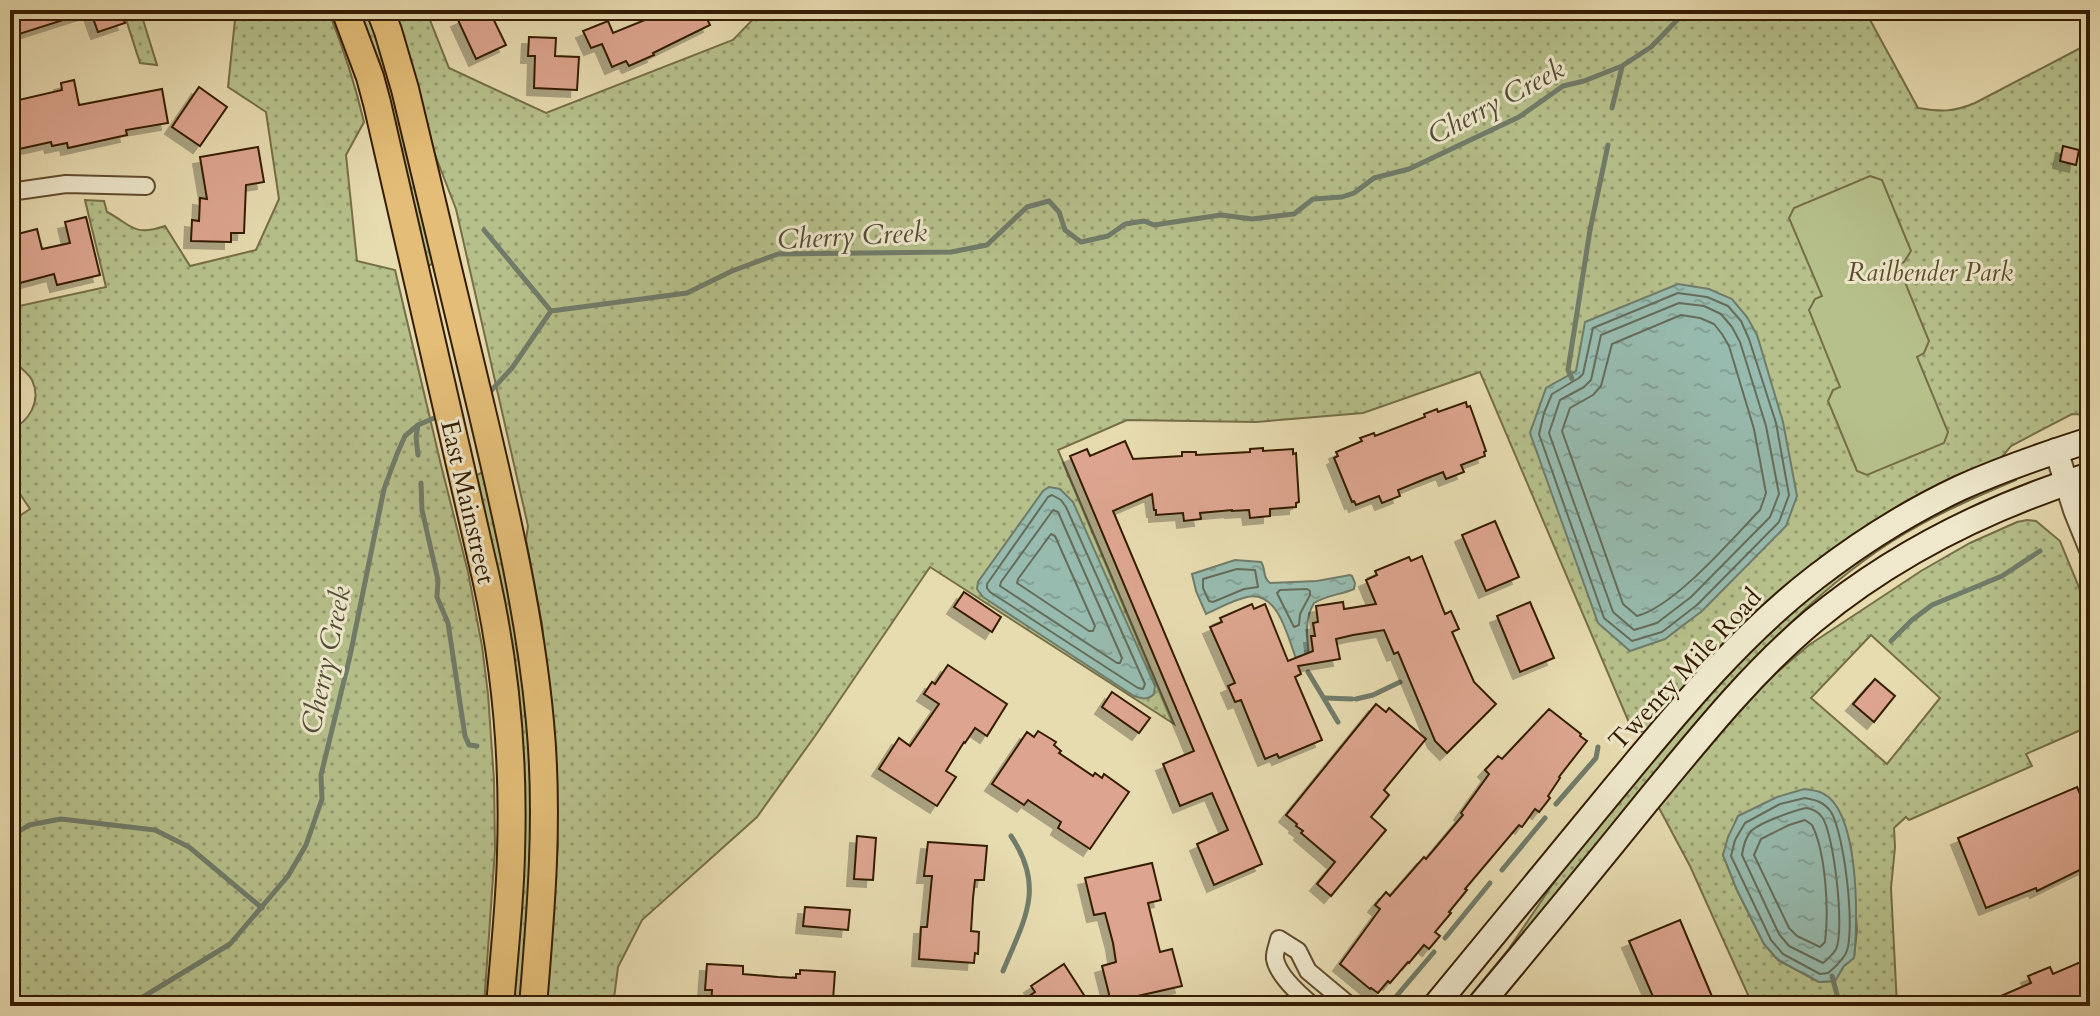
<svg xmlns="http://www.w3.org/2000/svg" width="2100" height="1016" viewBox="0 0 2100 1016" font-family="Cardo,serif">
	<style>
		.grass { fill: url(#grass-dots); stroke: #766e47; stroke-width: 2; fill-rule: evenodd }
		.garden { fill: #b6c08b; stroke: #766e47; stroke-width: 2 }
		.water { fill: url(#water-ripples); stroke: #707c6a; stroke-width: 2 }
		.lines { fill: none; stroke-linecap: round; stroke-linejoin: round }
		.shore { stroke: #666c59; stroke-width: 2 }
		.stream { stroke: #707c6a; stroke-width: 5 }
		.building { fill: #dda58f; stroke: #351d03; stroke-width: 2; filter: url(#shadow) }
		.minor-casing { stroke: #624c2e; stroke-width: 20 }
		.tertiary-casing { stroke: #624c2e; stroke-width: 26 }
		.secondary-casing { stroke: #351d03; stroke-width: 28 }
		.primary-casing { stroke: #351d03; stroke-width: 30 }
		.minor { stroke: #efe8cc; stroke-width: 16 }
		.tertiary { stroke: #efe8cc; stroke-width: 22 }
		.secondary { stroke: #efe8cc; stroke-width: 24 }
		.primary { stroke: #e4be78; stroke-width: 26 }
		.labels { text-anchor: middle; dominant-baseline: central; stroke-width: 6; stroke-linejoin: round; paint-order: stroke }
		.park-label { font-size: 26px; font-style: italic; fill: #5c4e2c; stroke: #efe8cc }
		.street-label { font-size: 26px; fill: #351d03; stroke: #efe8cc }
		.water-label { font-size: 28px; font-style: italic; fill: #524c37; stroke: #efe8cc }
	</style>
	<defs>
		<pattern id="grass-dots" width="8" height="8" patternUnits="userSpaceOnUse" patternTransform="scale(2)"><rect width="8" height="8" fill="#b6c08b"/><path d="M2 2h.1M6 6h.1" fill="none" stroke="#959b6f" stroke-width="1.8" stroke-linecap="round"/></pattern>
		<pattern id="water-ripples" width="26" height="14" patternUnits="userSpaceOnUse" patternTransform="scale(2)"><rect width="26" height="14" fill="#97bbaf"/><path d="M2 4q2-2 4 0t4 0M15 11q2-2 4 0t4 0" fill="none" stroke="#83a095"/></pattern>
		<filter id="shadow"><feDropShadow dx="-7" dy="7" stdDeviation="0" flood-color="#0004"/></filter>
	</defs>
	<rect width="100%" height="100%" fill="#e7dbb0"/>
	<filter id="stains"><feTurbulence type="fractalNoise" baseFrequency=".0025" numOctaves="4"/><feColorMatrix values="0 0 0 0 .2 0 0 0 0 .09 0 0 0 0 .02 0 0 0 .5 -.17"/></filter>
	<radialGradient id="worn" r=".72"><stop offset=".6" stop-color="#630" stop-opacity="0"/><stop offset="1" stop-color="#630" stop-opacity=".3"/></radialGradient>
	<g class="grass">
		<path d="M123,10H140L157,65L140,63Z"/>
		<path d="M236,10H328C343,47 355,84 364,122L346,155L357,261L395,270L441,465L468,572L482,646L488,694L494,780L495,849L484,1006H10V522L30,509L10,479V430C29,422 42,401 32,380C29,374 23,370 18,365L10,367V308L106,287L85,200L104,201L107,212C132,225 133,237 165,226L190,266L256,250L279,199L266,112L228,87Z"/>
		<path d="M357,10H369L389,62L435,263L427,266Z"/>
		<path d="M394,10H426L449,68L546,113L733,40L762,10H1876L1869,18L1918,108C1942,112 1953,112 1975,103L2090,43V415L2072,414L2011,446L2001,458L1966,473L1781,590L1723,644L1648,729L1641,732H1633L1480,372L1363,413L1256,422L1127,420L1058,450L1174,724L930,567L815,736L757,817L642,920L618,967L613,1006H545L558,845L549,697L542,624L526,540L528,526L456,209L432,147L418,86Z"/>
		<path d="M483,472L491,500L524,668L534,810L522,1006H511L518,927L475,476Z"/>
		<path d="M2016,477V480C1973,498 1930,517 1891,542C1792,606 1716,700 1642,790C1583,862 1524,934 1465,1006H1462L1508,950L1561,872L1664,746L1715,686L1777,624L1849,564L1922,520L1984,489Z"/>
		<path d="M2027,520L2036,521L2060,541L2090,614V726L2026,754L2032,766L1909,820L1906,817L1894,828L1895,847L1891,888L1897,1006H1753L1690,866L1658,806L1728,721L1761,686L1809,645L1921,571L1970,543L2017,522ZM1871,635L1940,698L1887,764L1811,698ZM1746,813L1851,847L1857,930L1854,957L1844,966L1834,981L1819,982L1778,960L1764,944L1737,890L1723,855L1738,816Z"/>
	</g>
	<path class="garden" d="M1870,176L1882,180L1911,251L1904,262L1898,265L1929,341L1924,353L1917,357L1948,432L1944,443L1867,475L1857,471L1828,401L1833,390L1840,387L1809,310L1815,299L1822,296L1789,218L1794,208Z"/>
	<g class="water">
		<path d="M1678,284L1709,289L1732,299L1747,317L1757,335L1783,422L1797,496L1786,526L1702,611L1665,639L1630,651L1598,623L1530,433L1546,388L1576,371L1585,322Z"/>
		<path d="M1049,487L1060,489L1073,502L1155,686L1154,694C1148,700 1142,699 1134,696L983,597L977,589L978,582L1043,491Z"/>
		<path d="M1235,560L1261,562C1266,568 1262,578 1270,583L1317,581L1350,575L1352,576L1355,583L1354,589C1340,595 1327,595 1314,603C1304,620 1307,637 1309,656L1297,661C1288,639 1279,590 1247,597C1233,600 1219,608 1206,614L1196,591L1192,574Z"/>
		<path d="M1804,789C1809,790 1817,790 1822,793C1860,810 1858,922 1854,958L1844,966L1835,981L1819,982L1778,960L1764,944L1737,890L1723,855L1728,837L1738,816L1777,797Z"/>
	</g>
	<g class="lines">
		<g class="shore">
			<path d="M1678,293L1707,297L1728,306L1741,321L1749,339L1776,423L1789,495L1779,522L1697,605L1662,632L1632,641L1604,618L1539,434L1544,413L1552,394L1579,378L1583,374L1593,328Z"/>
			<path d="M1679,303L1704,306L1721,314L1732,327L1740,342L1766,426L1779,494L1770,517L1691,597L1657,623L1634,630L1613,612L1549,433L1560,400L1584,387L1591,380L1601,335Z"/>
			<path d="M1681,315L1700,318L1714,324L1722,334L1729,346L1754,429L1766,493L1760,510C1731,540 1675,606 1637,616L1623,604L1562,431L1570,408L1593,395L1601,386L1612,344Z"/>
			<path d="M1052,495L1061,500L1066,507L1145,684L1143,689L1138,688L990,592L987,588V584L1048,497Z"/>
			<path d="M1053,510L1058,512L1122,658L1120,663H1117L1000,586L1001,582Z"/>
			<path d="M1051,534L1055,536L1095,626L1093,631H1089L1017,583L1018,579Z"/>
			<path d="M1237,569L1255,570L1258,587L1244,589L1213,602L1209,601L1203,588V579Z"/>
			<path d="M1307,589L1310,591V595L1300,614L1299,625L1294,627L1277,593L1280,590Z"/>
			<path d="M1805,798C1816,800 1824,802 1831,812C1844,832 1857,936 1845,955C1841,961 1833,969 1828,973L1820,974L1783,954L1771,940L1731,856L1735,840L1745,823L1780,804Z"/>
			<path d="M1806,808C1813,809 1818,811 1822,817C1834,833 1845,931 1836,949C1834,953 1827,960 1823,963L1789,946L1779,934L1742,855C1743,848 1746,837 1751,831C1761,822 1793,811 1806,808Z"/>
			<path d="M1805,820L1812,825C1826,853 1829,911 1825,942L1820,947L1797,936L1789,928L1754,855L1761,839L1789,825Z"/>
		</g>
		<g class="stream">
			<path d="M1612,108L1622,67"/>
			<path d="M484,230L551,311"/>
			<path d="M1572,379L1568,370L1590,230L1608,145"/>
			<path d="M488,394L512,368L551,311L687,293L732,271L778,254L951,252L987,245L1027,207L1049,201L1059,212L1065,230L1081,242L1108,236L1125,224L1144,221L1154,225L1221,215L1252,219L1294,214L1313,199L1342,197L1354,193L1374,178L1409,169L1519,117L1563,86L1584,81L1622,66L1651,47L1687,10"/>
			<path d="M418,425L416,437L418,455"/>
			<path d="M421,483L422,510L438,580L437,597L448,623L465,736L469,745L477,746"/>
			<path d="M1891,641L1912,620L1932,605L2002,576L2040,551"/>
			<path d="M1308,672L1338,722"/>
			<path d="M1325,698L1352,699"/>
			<path d="M1356,699L1373,695L1400,682"/>
			<path d="M1556,804L1596,758L1598,747"/>
			<path d="M10,837L29,825L61,819L155,830L189,847L262,908"/>
			<path d="M1502,870L1545,818"/>
			<path d="M1445,938L1490,883"/>
			<path d="M1003,971C1024,920 1046,888 1011,836"/>
			<path d="M1832,976L1840,1006"/>
			<path d="M128,1006L230,944L288,876L306,845L322,799L321,775L350,656L384,489L397,454L405,436L418,425L439,416"/>
			<path d="M1388,1006L1434,952"/>
		</g>
	</g>
	<g class="building">
		<path d="M10,10H85V13L10,37Z"/>
		<path d="M90,10H120L125,23L98,32Z"/>
		<path d="M480,10H489L506,45L476,59L458,20Z"/>
		<path d="M646,10H703L710,25L653,53L654,55L629,66L626,61L612,67L602,44L591,48L583,31L608,21L613,33L650,18Z"/>
		<path d="M529,37L556,38L555,56L579,57L577,90L534,88L535,56H528Z"/>
		<path d="M74,80L79,105L162,89L168,123L126,130L127,135L68,148L67,143L52,146L51,142L10,151V102L62,90L61,83Z"/>
		<path d="M199,87L227,107L200,146L172,127Z"/>
		<path d="M2063,146L2079,150L2076,165L2060,161Z"/>
		<path d="M258,147L264,182L246,185L244,233H231V242L191,241L192,220L199,221L200,198L207,199L200,157Z"/>
		<path d="M86,217L100,275L57,285L54,274L16,284L10,261V236L37,229L42,249L70,243L65,222Z"/>
		<path d="M1466,402L1467,407L1470,406L1486,451L1484,452L1485,456L1461,465L1464,472L1446,479L1443,472L1425,479L1398,490L1400,496L1382,503L1379,496L1356,505L1354,501L1352,502L1334,458L1338,456L1336,452L1362,441L1360,438L1374,433L1375,436L1425,417L1424,414L1437,409L1438,412Z"/>
		<path d="M1125,441L1133,459L1182,456V452H1196V455L1250,452V449L1263,448V451L1293,449V454L1296,453L1299,502L1296,503V507L1270,509V516L1250,518L1249,510L1232,511V510L1200,513L1201,519L1184,521L1183,513L1156,515V510H1154L1152,494L1113,511L1262,864L1214,885L1197,844L1228,830L1212,793L1180,806L1163,764L1194,751L1070,456L1087,449L1090,456Z"/>
		<path d="M1495,521L1519,577L1486,591L1462,535Z"/>
		<path d="M1422,556L1445,614L1451,611L1459,629L1452,632L1474,682L1496,704L1447,753L1435,741L1398,652L1394,654L1384,630L1353,635L1336,639L1340,659L1298,666L1301,674L1295,677L1322,740L1279,758L1277,754L1265,759L1241,700L1235,702L1228,686L1235,683L1210,627L1222,622L1220,618L1252,604L1254,609L1265,604L1288,661L1313,651L1311,636H1315L1313,623L1318,622L1316,606L1343,602L1344,609L1376,604L1366,580L1377,575L1375,571L1409,557L1411,561Z"/>
		<path d="M964,592L1001,617L992,632L954,607Z"/>
		<path d="M1530,602L1554,658L1520,672L1497,616Z"/>
		<path d="M948,665L1007,704L987,736L975,728L965,743L964,742L946,771L956,777L937,806L879,769L899,738L910,746L939,704L924,694L932,682L935,684Z"/>
		<path d="M1875,679L1895,696L1874,722L1853,704Z"/>
		<path d="M1112,692L1150,718L1139,733L1102,707Z"/>
		<path d="M1376,704L1386,712L1389,708L1426,739L1384,790L1389,795L1371,817L1386,830L1331,896L1317,884L1335,862L1301,833L1303,831L1296,826L1297,824L1286,815Z"/>
		<path d="M1549,709L1581,734L1580,736L1587,741L1559,777L1560,778L1548,796L1550,798L1539,812L1535,809L1522,827L1519,825L1465,889L1467,890L1449,912L1451,913L1435,932L1440,936L1429,949L1424,945L1409,963L1408,962L1390,983L1388,981L1378,993L1371,988L1370,989L1340,964L1380,909L1375,905L1386,892L1390,896L1424,857L1426,859L1463,815L1461,813L1489,774L1485,770L1498,756L1502,759Z"/>
		<path d="M1038,731L1056,742L1054,745L1061,751L1059,753L1093,776L1095,773L1102,778L1104,774L1129,792L1090,849L1058,828L1061,822L1028,800L1024,805L992,784L1027,732L1034,737Z"/>
		<path d="M2077,787L2090,817V865L2037,891L2036,888L1986,908L1958,838Z"/>
		<path d="M857,836L876,838L873,880L854,879Z"/>
		<path d="M928,842L987,846L984,880H975L973,898L971,931L979,932L978,954L975,953L974,963L919,959L921,927H927L932,876H924Z"/>
		<path d="M1152,863L1161,900L1148,903L1160,952L1172,949L1182,986L1111,1002L1102,966L1116,962L1113,943L1105,913L1094,915L1085,878Z"/>
		<path d="M805,907L850,910L848,930L803,926Z"/>
		<path d="M1680,920L1716,1006H1657L1629,941Z"/>
		<path d="M2090,958V1006H1978L2031,983L2028,976L2050,967L2053,974Z"/>
		<path d="M707,964L743,966V974L778,977L796,978V974H800V970L835,972L833,1000L825,999V1006H711L712,990H705Z"/>
		<path d="M1064,964L1091,1006H1015L1035,992L1031,986Z"/>
	</g>
	<g class="lines">
		<defs>
			<g id="minor">
				<path d="M10,192L66,184L146,186"/>
				<path d="M1313,1006C1301,996 1278,976 1275,959C1274,953 1278,945 1279,939L1298,951L1308,971L1350,1006"/>
			</g>
			<path id="tertiary" d="M2056,450L2075,510L2090,547"/>
			<g id="secondary">
				<path d="M1435,1006C1494,935 1553,863 1612,791C1675,715 1737,638 1816,577C1860,543 1909,512 1960,488C2002,469 2046,454 2090,440"/>
				<path d="M1479,1006C1535,939 1590,872 1645,804C1698,740 1749,675 1813,621C1895,553 1989,507 2090,475"/>
			</g>
			<g id="primary">
				<path d="M345,10L370,77L377,103L486,578C506,668 514,761 511,853C510,904 504,955 500,1006"/>
				<path d="M380,10L388,31L405,89C430,195 456,301 481,407C506,513 530,614 540,722C549,817 541,911 533,1006"/>
			</g>
		</defs>
		<use href="#minor" class="minor-casing"/>
		<use href="#tertiary" class="tertiary-casing"/>
		<use href="#secondary" class="secondary-casing"/>
		<use href="#primary" class="primary-casing"/>
		<use href="#minor" class="minor"/>
		<use href="#tertiary" class="tertiary"/>
		<use href="#secondary" class="secondary"/>
		<use href="#primary" class="primary"/>
	</g>
	<g class="labels">
		<g class="park-label">
			<text x="1930" y="272">Railbender Park</text>
		</g>
		<g class="street-label">
			<text transform="translate(468 502) rotate(77)">East Mainstreet</text>
			<text transform="translate(1685 669) rotate(-47)">Twenty Mile Road</text>
		</g>
		<g class="water-label">
			<text transform="translate(1496 102) rotate(-28)">Cherry Creek</text>
			<text transform="translate(852 236) rotate(-3)">Cherry Creek</text>
			<text transform="translate(326 660) rotate(-78)">Cherry Creek</text>
		</g>
	</g>
	<rect width="2100" height="1016" fill="none" stroke="#e7dbb0" stroke-width="40"/>
	<rect x="12" y="12" width="2076" height="992" fill="none" stroke="#351d03" stroke-width="4"/>
	<rect x="20" y="20" width="2060" height="976" fill="none" stroke="#351d03" stroke-width="2"/>
	<rect width="100%" height="100%" filter="url(#stains)"/>
	<rect width="100%" height="100%" fill="url(#worn)"/>
</svg>
